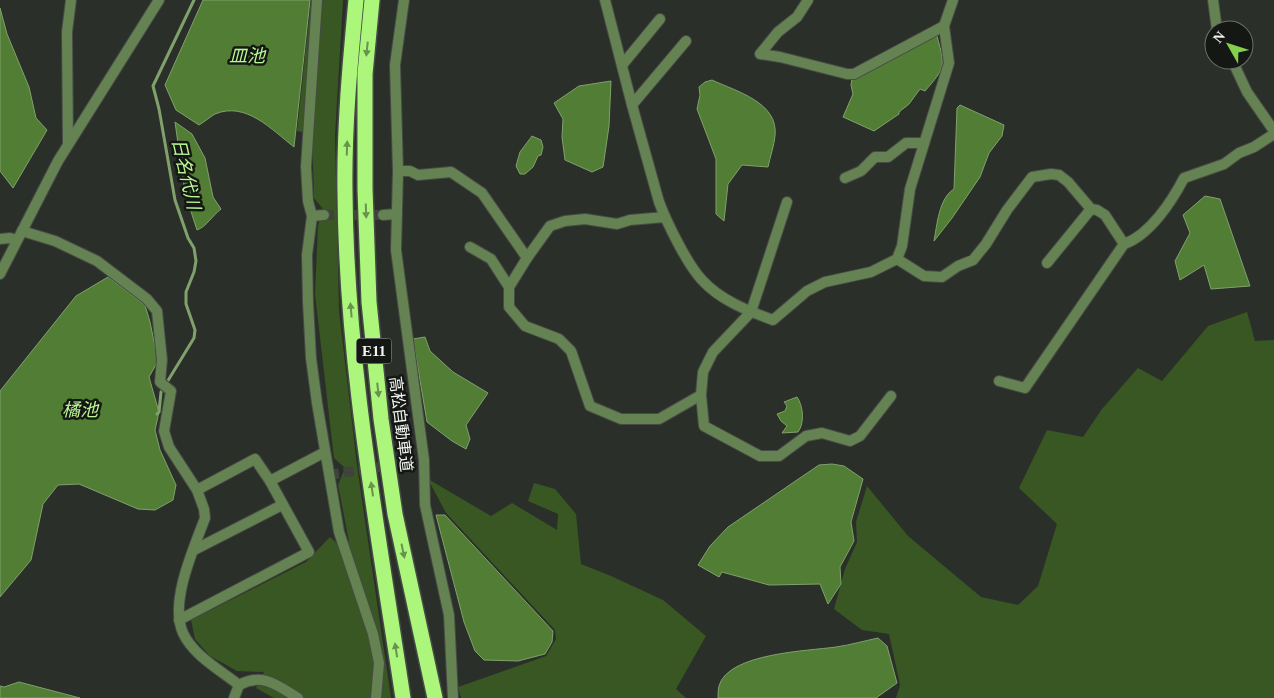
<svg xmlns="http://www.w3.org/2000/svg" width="1274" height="698" viewBox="0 0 1274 698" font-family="'Times New Roman','Noto Sans JP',serif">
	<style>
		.green { fill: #385722 }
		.water { fill: #517d34; stroke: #81a16c }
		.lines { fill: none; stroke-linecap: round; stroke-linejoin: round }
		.stream { stroke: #81a16c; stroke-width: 3 }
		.minor-tunnel { stroke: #3f433d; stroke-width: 10; stroke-dasharray: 10 5; stroke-linecap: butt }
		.minor-casing { stroke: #474b45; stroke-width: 12 }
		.motorway-casing { stroke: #474b45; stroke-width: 18 }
		.minor { stroke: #648252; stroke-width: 10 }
		.motorway { stroke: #acf77b; stroke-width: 15 }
		.oneway { fill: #68924d }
		.labels { text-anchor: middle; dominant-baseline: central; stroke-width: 5; stroke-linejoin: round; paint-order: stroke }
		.shield { fill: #151714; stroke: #afb2ae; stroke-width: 1 }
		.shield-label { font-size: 15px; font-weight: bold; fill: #f1f4f0 }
		.street-label { font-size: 16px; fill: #f1f4f0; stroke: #151714 }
		.water-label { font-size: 18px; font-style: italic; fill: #baf894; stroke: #151714 }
	</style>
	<rect width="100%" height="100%" fill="#2b2f29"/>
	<g class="green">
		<path d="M311,0H343L335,135L339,311L357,466L391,698H274L256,688L264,672L237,671L210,656L195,639L191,620L306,562L330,537L340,546L349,541L338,485L345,468L334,458L315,294L318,226L323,209L314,198L312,134L297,131Z"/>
		<path d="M1247,312L1255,341L1274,340V698H896L900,685L889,634L862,630L834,609L845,569L857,542L856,522L867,486L908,536L981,597L1018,605L1038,586L1057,524L1019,488L1047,430L1083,437L1102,409L1138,368L1162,381L1208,326Z"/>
		<path d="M428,479L491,516L512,503L557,530L558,514L528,501L534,483L555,489L576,514L581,564L611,576L663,600L706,636L676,689L686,698H461L458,687L546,656L556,639L555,630L446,513Z"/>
	</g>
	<g class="water">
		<path d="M203,0H310L294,147C272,130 246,101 215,114C210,117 204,122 199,125L176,110L165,85Z"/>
		<path d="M0,8L7,34L29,87L36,118L47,130L13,188L0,171Z"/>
		<path d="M937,36C945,66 946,67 925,91L920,89L909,104L899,112V114L874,131L843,117L853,94L851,85L852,79L924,41Z"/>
		<path d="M712,80C735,91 779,102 775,136C774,146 770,157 768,167L742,165L728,184L724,221L716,214V159L697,109L700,95L699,87L705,82Z"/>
		<path d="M611,81L609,126L603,167L592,172L565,160L562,137L563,119L554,103L579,86Z"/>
		<path d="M960,105L1004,125L1002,136L989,153L980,177L952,218L934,241C937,225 939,198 954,189L957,108Z"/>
		<path d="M175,122L192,134L205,158L213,197L221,209C213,215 206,227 197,230L185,193Z"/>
		<path d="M532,136L541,140L543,147L541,155L538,156L533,167L525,174H520L516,166L520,152Z"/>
		<path d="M1205,196L1220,199L1250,286L1211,289L1204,265L1180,280L1175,261L1190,233L1183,215Z"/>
		<path d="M108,277L145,305L150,322L158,361L149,377L159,412L155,430L160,450L176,485L173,500L155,510L138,509L79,484L58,485L43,504L31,560L0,597V391L76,296Z"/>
		<path d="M425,337L430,351L453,372L488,393L466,425L470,439L466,449L452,441L427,422L413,339Z"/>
		<path d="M797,397C803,405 805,423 798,432L782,433L787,426L781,421L777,414L785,411L787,406L784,402Z"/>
		<path d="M832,464L844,466L863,479L851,522L854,541L840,567L841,584L828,604L820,584L769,585L722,572L719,577L698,565L710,546L728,527L819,465Z"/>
		<path d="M436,515H445L553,631L552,642L545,654L518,661L484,660L475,651L464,622Z"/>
		<path d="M878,638L887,646L897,683L876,698H718C718,694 718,690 719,686C728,653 808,651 836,647C850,645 864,641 878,638Z"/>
		<path d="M19,682L80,698H0V686L4,687Z"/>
	</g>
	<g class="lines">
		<path class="stream" d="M157,414L159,412L161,392L194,338L195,330L186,304V292L194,272L196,261L194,248L188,238L175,200L159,109L153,86L194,0"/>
		<g class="minor-tunnel">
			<path d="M324,215H383"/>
			<path d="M329,475L424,460"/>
		</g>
		<defs>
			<g id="minor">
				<path d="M317,0L306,167L308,201L312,216L307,255L308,302L311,358L317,403L339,532L373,634L379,663L376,698"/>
				<path d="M404,0L395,65L398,171L396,250L424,460L425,505L449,615L453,698"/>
				<path d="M605,0L632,105L659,202C667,223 687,264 702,280C720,300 748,311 773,320L807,291L825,282L871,272L897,259"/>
				<path d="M808,0L797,17L778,32L760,54L780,57L847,74H854L944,26"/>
				<path d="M953,0L944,26L949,63L910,189L902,246L897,259L924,276L942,277L958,266L973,260L986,244L1007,210L1032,177L1051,174L1059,175L1068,182L1091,209L1097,210L1105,215L1124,244C1150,235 1172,201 1184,178L1224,164L1239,153L1254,147L1274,134"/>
				<path d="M1213,0L1217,30"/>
				<path d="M1232,60L1247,92L1274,131"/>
				<path d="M623,64L660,19"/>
				<path d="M632,105L686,41"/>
				<path d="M68,144L67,32L71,0"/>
				<path d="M398,171H410L418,175L451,172L482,193L527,258L550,226L565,221L585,219L617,224L630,220L665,217"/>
				<path d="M845,178L861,171L875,157H888L906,143H924"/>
				<path d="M383,215L397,214"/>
				<path d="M312,216L324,215"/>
				<path d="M22,231L55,241L97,261L147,299L157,311L162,360L160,382L171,391L164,431L169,447L197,490L204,509L205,518C194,548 169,602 183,633C193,655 220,670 239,685L234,698"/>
				<path d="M0,239L10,238L17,240"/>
				<path d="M470,247L491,259L509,287L527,258"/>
				<path d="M1047,263L1091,209"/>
				<path d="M0,274L58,161L159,0"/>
				<path d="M509,287V307L525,326L559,339L571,351L590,406L621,419H659L701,395L703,372L713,352L751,312L787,202"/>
				<path d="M999,381L1025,388L1124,244"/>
				<path d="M701,395L704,426L760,456H779L806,436L822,433L850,441L860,436L891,396"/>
				<path d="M270,481L325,452"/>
				<path d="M194,550L282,505"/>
				<path d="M179,620L309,552L270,481L255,459L197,490"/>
				<path d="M239,685C263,672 278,686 298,698"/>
			</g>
			<g id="motorway">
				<path d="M356,0C350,64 344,128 345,192C346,362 378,531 403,698"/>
				<path d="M372,0L365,74V189L369,302L381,419L395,514L435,698"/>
			</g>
		</defs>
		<use href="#minor" class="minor-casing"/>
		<use href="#motorway" class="motorway-casing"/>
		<use href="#minor" class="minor"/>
		<use href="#motorway" class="motorway"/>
	</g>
	<defs><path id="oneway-solid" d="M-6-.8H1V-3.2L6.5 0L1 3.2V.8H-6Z" transform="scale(1.25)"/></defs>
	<g class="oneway">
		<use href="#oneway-solid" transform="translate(367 49) rotate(96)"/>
		<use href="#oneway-solid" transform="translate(347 148) rotate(-88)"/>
		<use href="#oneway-solid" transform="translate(366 211) rotate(88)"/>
		<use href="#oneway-solid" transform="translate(351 310) rotate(-95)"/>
		<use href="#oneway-solid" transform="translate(378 390) rotate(84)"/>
		<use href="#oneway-solid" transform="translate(372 489) rotate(-98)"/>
		<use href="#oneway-solid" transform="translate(403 551) rotate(78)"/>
		<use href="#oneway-solid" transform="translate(396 650) rotate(-99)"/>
	</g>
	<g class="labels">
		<rect class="shield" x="356.5" y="338.5" width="35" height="25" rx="4"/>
		<g class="shield-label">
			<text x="374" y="351">E11</text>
		</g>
		<g class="street-label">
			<text transform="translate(401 424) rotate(83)">高松自動車道</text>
		</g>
		<g class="water-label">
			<text x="247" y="56">皿池</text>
			<text transform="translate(186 174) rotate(77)">日名代川</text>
			<text x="80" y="410">橘池</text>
		</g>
	</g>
	<g transform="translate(1229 45) rotate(309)"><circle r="24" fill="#151714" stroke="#6d6f6c"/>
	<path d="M0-4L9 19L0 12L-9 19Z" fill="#84cf4d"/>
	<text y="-8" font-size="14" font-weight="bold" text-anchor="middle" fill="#f1f4f0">N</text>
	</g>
</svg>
